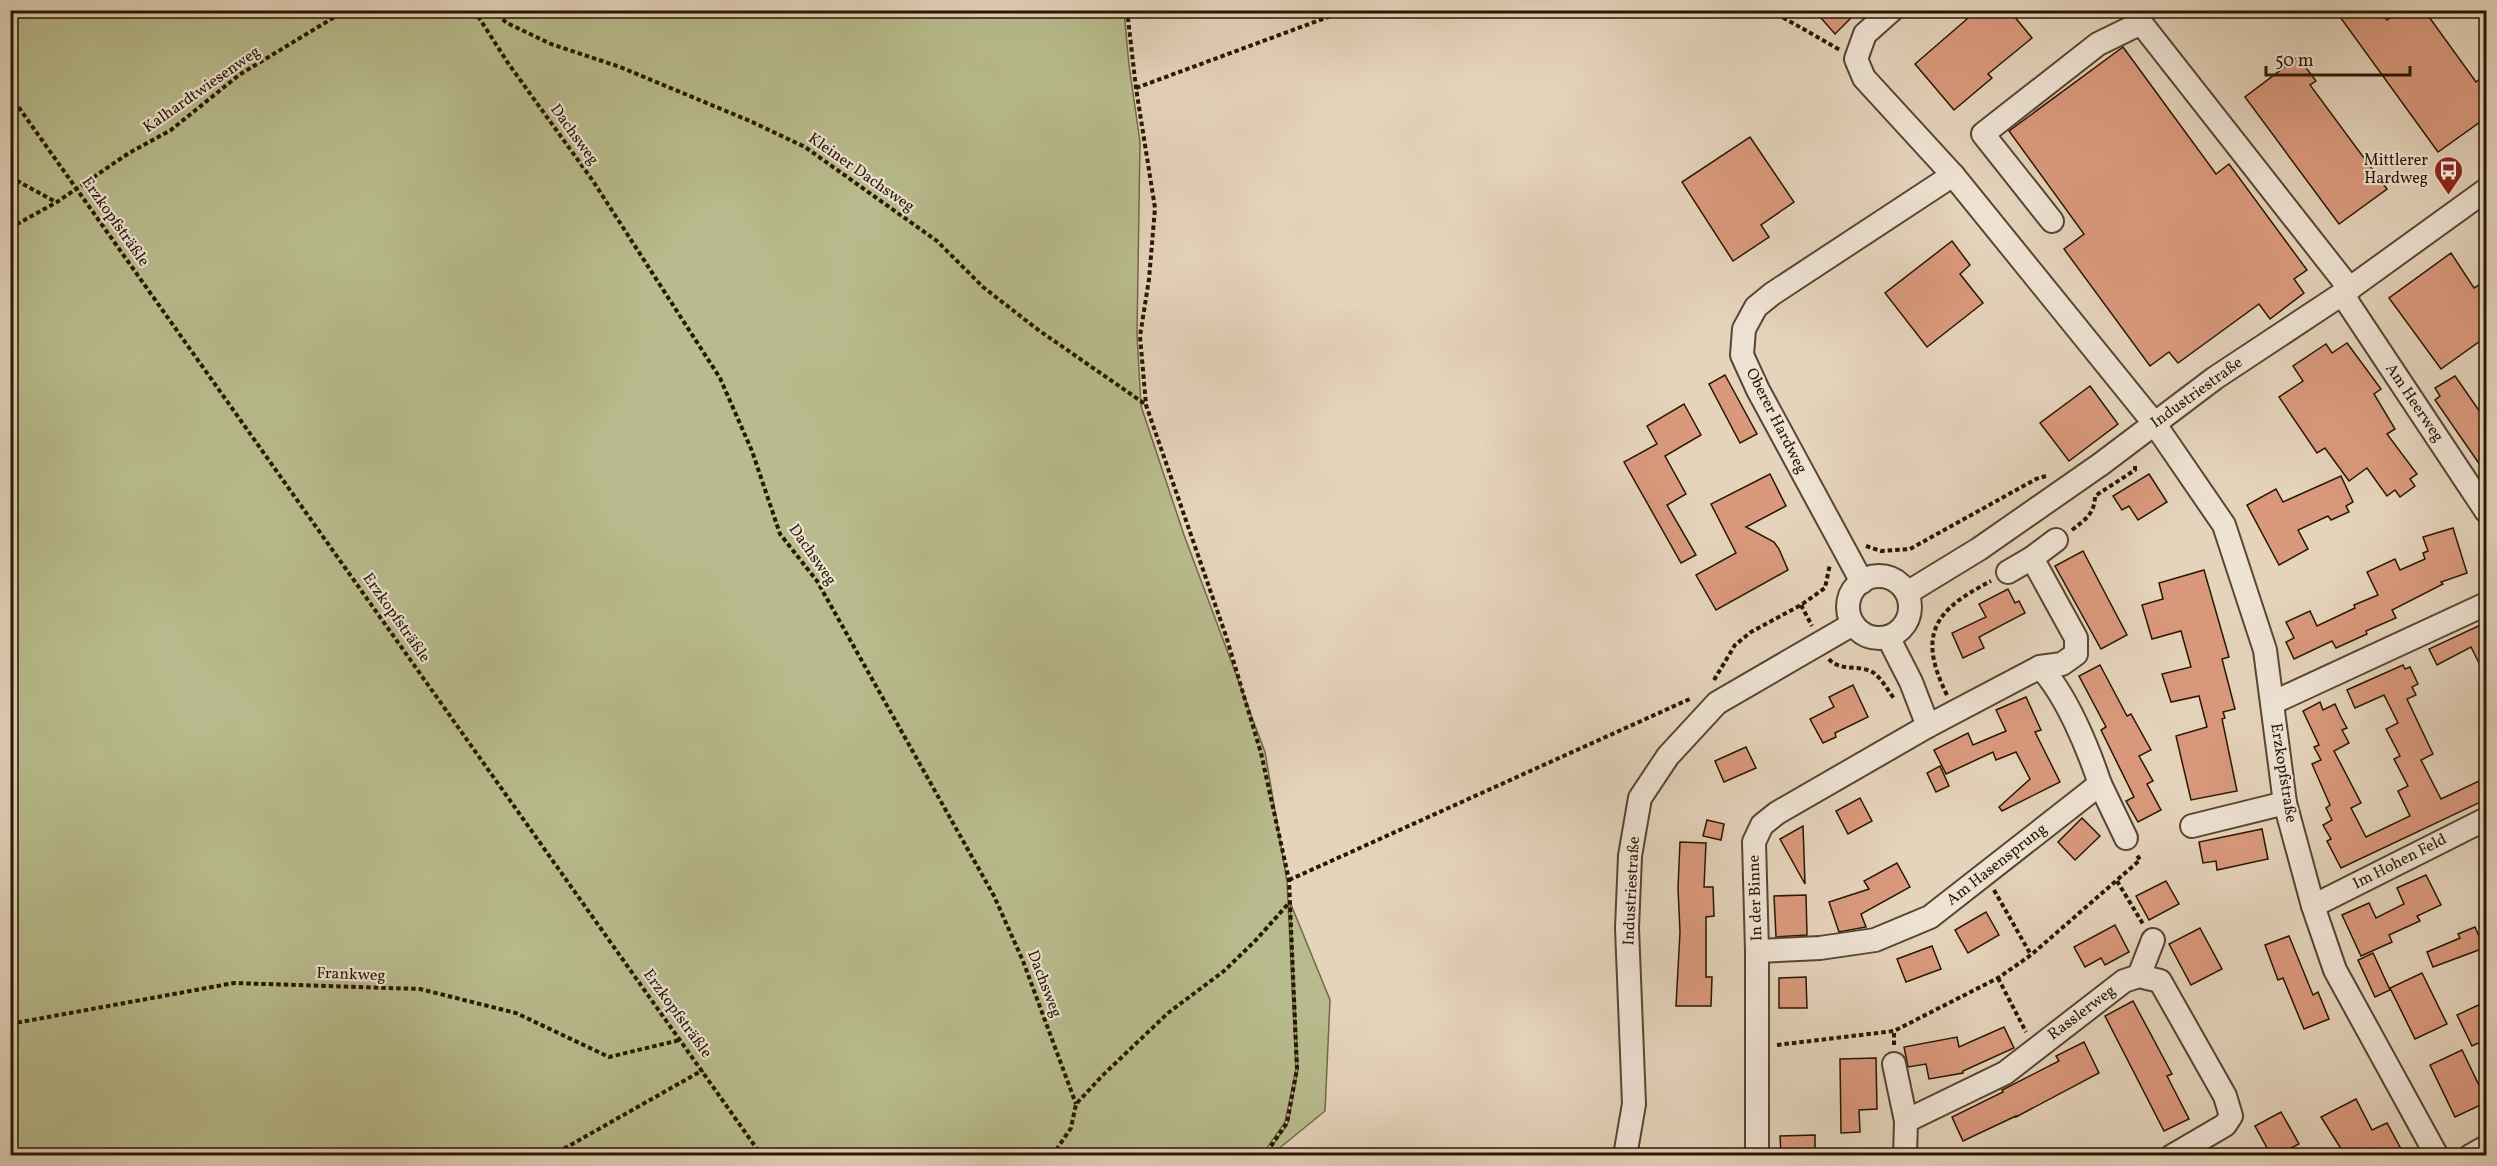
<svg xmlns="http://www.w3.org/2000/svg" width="2497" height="1166" viewBox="0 0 2497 1166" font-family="Vollkorn,serif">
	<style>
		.green { fill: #b8bb8d; stroke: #706947; stroke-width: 1.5 }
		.building { fill: #da997d; stroke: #281701; stroke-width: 1.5 }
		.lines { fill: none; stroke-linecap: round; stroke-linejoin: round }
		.minor-casing { stroke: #574630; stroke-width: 26 }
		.path { stroke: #281701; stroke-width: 4; stroke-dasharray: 4.5 3; stroke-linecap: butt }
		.minor { stroke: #eee2d3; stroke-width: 22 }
		.labels { text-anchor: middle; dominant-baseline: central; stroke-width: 4.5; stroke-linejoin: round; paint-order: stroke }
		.street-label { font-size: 16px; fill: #281701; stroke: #eee2d3 }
		.poi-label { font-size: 16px; fill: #281701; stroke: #eee2d3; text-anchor: end }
	</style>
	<rect width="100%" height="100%" fill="#e5d3bb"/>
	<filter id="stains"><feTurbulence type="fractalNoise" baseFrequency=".00333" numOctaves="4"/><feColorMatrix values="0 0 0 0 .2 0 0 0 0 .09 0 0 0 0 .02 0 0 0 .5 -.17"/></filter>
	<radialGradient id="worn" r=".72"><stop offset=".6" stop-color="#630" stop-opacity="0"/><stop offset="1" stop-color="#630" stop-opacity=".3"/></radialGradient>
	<g class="green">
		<path d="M10,11H1124L1129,65L1140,142L1137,334L1141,406L1184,535L1265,752L1287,881L1296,1069L1285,1122L1262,1155H11Z"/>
		<path d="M1290,902L1330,1000L1325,1111L1271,1155H1266L1288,1123L1298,1069Z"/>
	</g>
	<g class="building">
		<path d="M1814,10H1859L1835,34Z"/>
		<path d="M1959,10H2009L2032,38L1988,74L1992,78L1954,110L1915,64L1967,19Z"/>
		<path d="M2335,10H2380L2387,20L2401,10H2424L2476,82L2487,74V117L2438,152Z"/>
		<path d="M2123,47L2216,174L2229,164L2307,270L2294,279L2304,293L2270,319L2259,304L2178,363L2169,352L2150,366L2064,249L2084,234L2009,131Z"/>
		<path d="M2298,57L2316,81L2310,85L2387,189L2339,224L2245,97Z"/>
		<path d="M1750,137L1794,202L1761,225L1769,237L1733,261L1682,182Z"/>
		<path d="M1952,241L1970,265L1960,274L1983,303L1927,347L1885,293Z"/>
		<path d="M2451,253L2474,288L2487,280V336L2441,369L2389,298Z"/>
		<path d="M2347,343L2381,389L2374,394L2395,429L2387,434L2417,474L2410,479L2415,486L2400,497L2395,490L2387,496L2367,468L2349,481L2325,448L2317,453L2279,397L2303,381L2293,366L2326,344L2332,353Z"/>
		<path d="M1725,375L1757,434L1740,443L1709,384Z"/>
		<path d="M2455,376L2487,422V475L2435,400L2440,396L2435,388Z"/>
		<path d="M2090,386L2118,424L2069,461L2040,423Z"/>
		<path d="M1684,404L1701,435L1665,456L1686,494L1667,505L1696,555L1681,563L1624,462L1657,444L1647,426Z"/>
		<path d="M1770,474L1786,506L1746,527L1774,542L1779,549L1788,570L1716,610L1696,575L1736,553L1711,504Z"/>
		<path d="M2149,474L2167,502L2138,520L2129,506L2122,510L2113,496Z"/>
		<path d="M2341,476L2353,502L2346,506L2349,512L2331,520L2328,516L2298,530L2308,549L2279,565L2247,505L2276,489L2283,502Z"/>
		<path d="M2453,528L2467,573L2441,582L2443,584L2392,610L2396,618L2366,631L2367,634L2336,648L2332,641L2294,659L2286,642L2294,638L2286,622L2310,611L2317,626L2355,608L2354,605L2378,595L2367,572L2395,559L2400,570L2425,559L2423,553L2428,551L2423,537Z"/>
		<path d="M2083,551L2127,635L2101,649L2055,566Z"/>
		<path d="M2204,570L2229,657L2222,659L2235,709L2223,712L2225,718L2222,719L2237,791L2191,800L2176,736L2207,727L2199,696L2171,702L2162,674L2191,667L2181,631L2152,639L2142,605L2163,599L2159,583Z"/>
		<path d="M2008,589L2015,603L2019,601L2025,613L1979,637L1984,648L1963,658L1952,633L1986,617L1979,604Z"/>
		<path d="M2487,622V679L2471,647L2437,665L2429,649Z"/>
		<path d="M2100,665L2127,716L2131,714L2151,750L2139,756L2153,781L2147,784L2161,810L2138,822L2126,801L2134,797L2101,730L2106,727L2079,676Z"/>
		<path d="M2403,665L2405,669L2410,667L2418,684L2412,687L2416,695L2407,699L2433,754L2421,760L2441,799L2479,781L2487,799L2341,868L2327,841L2331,839L2323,825L2332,820L2326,808L2330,805L2312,764L2321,760L2314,747L2319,745L2303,711L2320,702L2323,710L2335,704L2341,717L2347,728L2342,730L2349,743L2334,751L2361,803L2351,808L2366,837L2410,816L2398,791L2408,786L2394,759L2400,756L2386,729L2398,723L2384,695L2355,708L2347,690Z"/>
		<path d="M1853,685L1868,717L1835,733L1836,737L1823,743L1810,719L1834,707L1829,697Z"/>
		<path d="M2026,697L2041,730L2035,732L2060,782L2002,811L1999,807L2030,779L2016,752L1996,760L1993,752L1946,774L1934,750L1968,733L1973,745L2006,731L1996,710Z"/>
		<path d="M1746,747L1756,768L1724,782L1715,761Z"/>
		<path d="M1940,766L1949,786L1936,792L1927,773Z"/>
		<path d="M1860,798L1872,821L1848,834L1836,811Z"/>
		<path d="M2082,818L2100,836L2075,860L2058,842Z"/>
		<path d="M1707,820L1724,824L1721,840L1703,836Z"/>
		<path d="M1803,826L1805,884L1780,839Z"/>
		<path d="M2262,829L2268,859L2217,870L2216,861L2203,863L2199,842Z"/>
		<path d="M1680,842L1706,843L1704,887H1713L1714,916L1706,917V977H1712L1711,1006H1676L1680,932L1678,888Z"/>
		<path d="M1897,863L1910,887L1861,914L1866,927L1839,932L1829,902L1869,889L1864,881Z"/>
		<path d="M2426,875L2441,905L2417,916L2420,921L2389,935L2392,942L2361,956L2342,915L2369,903L2376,918L2404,904L2397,888Z"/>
		<path d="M2166,881L2179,904L2149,920L2136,896Z"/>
		<path d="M1806,895L1807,935L1776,937L1774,896Z"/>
		<path d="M1986,912L1999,935L1968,953L1955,930Z"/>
		<path d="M2115,925L2129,952L2105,965L2101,958L2085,967L2074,947Z"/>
		<path d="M2475,927L2484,948L2433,967L2427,952L2460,938L2458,934Z"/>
		<path d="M2200,928L2222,969L2191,985L2169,944Z"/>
		<path d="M2289,936L2313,995L2318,992L2329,1019L2304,1029L2283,978L2278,980L2265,945Z"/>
		<path d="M1932,946L1941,969L1906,982L1897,959Z"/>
		<path d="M2373,953L2390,990L2375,997L2358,960Z"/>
		<path d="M2422,973L2447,1024L2415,1039L2390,988Z"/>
		<path d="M1806,977L1807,1008H1779V978Z"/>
		<path d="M2133,1001L2172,1074L2167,1076L2189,1119L2164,1131L2105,1016Z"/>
		<path d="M2487,1001V1039L2472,1046L2457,1015Z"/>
		<path d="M2004,1027L2014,1048L1963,1071V1073L1929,1079L1926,1064L1908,1067L1904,1047L1957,1037L1959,1047Z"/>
		<path d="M2084,1042L2099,1073L2016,1117V1116L1963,1141L1952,1117L2003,1092L2002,1090L2059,1061L2056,1056Z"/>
		<path d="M2462,1050L2487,1102L2455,1117L2430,1065Z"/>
		<path d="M1876,1058L1877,1109L1859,1110L1860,1132L1841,1133L1840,1059Z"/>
		<path d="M2356,1099L2372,1130L2387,1123L2401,1149L2388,1155H2345L2321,1117Z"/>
		<path d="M2281,1112L2299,1144L2277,1155H2271L2255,1126Z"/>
		<path d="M1815,1135V1155H1781L1780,1136Z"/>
	</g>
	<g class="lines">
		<defs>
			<g id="minor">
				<path d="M1892,10L1865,34L1856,59L1864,78L1953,175L2154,423L2224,525L2265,650L2285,803L2313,906L2335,970L2437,1156"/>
				<path d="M2052,221L1983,134L2098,44L2141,23L2350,289"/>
				<path d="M2342,294L2486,511"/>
				<path d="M2008,572L2032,558"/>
				<circle cx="1879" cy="607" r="31"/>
				<path d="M1862,582L1758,390L1742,355L1744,329L1756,307L1772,294L1953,175"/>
				<path d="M1907,593L1979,549L2101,464L2215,378L2342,294L2486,190"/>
				<path d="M2272,703L2486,604"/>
				<path d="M1928,726L2040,667L2062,664L2076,654V638L2032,558L2056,540"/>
				<path d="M2100,784L2126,838"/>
				<path d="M2192,826L2285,803"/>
				<path d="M2313,906L2486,819"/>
				<path d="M1757,951L1820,948L1875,940L1930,917L2100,784C2088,748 2066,694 2040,667"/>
				<path d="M2139,976L2153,940"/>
				<path d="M1894,1064L1906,1121"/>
				<path d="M1625,1156L1634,1104L1627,928L1630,856L1640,798L1668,756L1717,703L1853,624"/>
				<path d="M1757,1156V951L1754,842L1762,825L1777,813L1928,726L1911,682L1888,637"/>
				<path d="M1905,1156L1906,1121L2005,1073L2124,981L2139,976L2160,981L2225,1096L2231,1116L2225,1125L2172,1156"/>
				<path d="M2470,1156L2486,1147"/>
			</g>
		</defs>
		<use href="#minor" class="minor-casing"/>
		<g class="path">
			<path d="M474,10L508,63L593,181L720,378L752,451L780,534L817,581L994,896L1023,961L1076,1104"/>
			<path d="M491,10L507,23L551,44L620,67L750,121L805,147L937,241L983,287L1037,329L1145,404"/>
			<path d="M1127,10L1136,88L1155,208L1149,279L1140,336L1146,405L1226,636L1261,753L1289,880L1297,1069L1287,1123L1264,1156"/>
			<path d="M1770,10L1840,50"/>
			<path d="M1136,88L1347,10"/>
			<path d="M10,95L762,1156"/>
			<path d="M10,177L56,202"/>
			<path d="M10,228L57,202L129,153L171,130L239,75L346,10"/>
			<path d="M2072,530C2085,520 2095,513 2095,496L2135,470V464"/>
			<path d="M1866,546L1881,551L1910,549L2036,479L2046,476"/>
			<path d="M1801,605L1812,626"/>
			<path d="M1829,659C1839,672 1860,664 1874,673C1882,679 1889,692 1895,700"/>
			<path d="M1714,680L1735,645L1751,632L1801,605L1825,588L1830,564"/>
			<path d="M1947,695C1917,635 1934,610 1991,581"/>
			<path d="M1289,880L1692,698"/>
			<path d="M2117,881L2143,924"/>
			<path d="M1994,890L2031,955"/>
			<path d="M1998,978L2026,1032"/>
			<path d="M10,1024L234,983L420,989L516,1013L609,1057L680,1040"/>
			<path d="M1777,1045L1894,1031L1998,978L2031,955L2140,860L2137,855"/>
			<path d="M1894,1045V1031"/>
			<path d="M551,1156L703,1070"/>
			<path d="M1052,1156L1071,1128L1076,1104L1102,1076L1168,1013L1224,971L1256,940L1288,904"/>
		</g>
		<use href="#minor" class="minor"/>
	</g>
	<defs>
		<symbol id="bus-pin" viewBox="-11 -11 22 30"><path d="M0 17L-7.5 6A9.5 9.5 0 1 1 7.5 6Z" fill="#8f2418" stroke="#eee2d3"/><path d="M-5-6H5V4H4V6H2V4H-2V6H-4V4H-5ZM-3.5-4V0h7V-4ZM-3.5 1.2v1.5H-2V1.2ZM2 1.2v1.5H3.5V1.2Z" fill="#fff"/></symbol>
	</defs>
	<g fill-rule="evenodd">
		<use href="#bus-pin" x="2432" y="154" width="33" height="45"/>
	</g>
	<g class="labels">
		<g class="street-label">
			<text transform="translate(202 90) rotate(-35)">Kalhardtwiesenweg</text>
			<text transform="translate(574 135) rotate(54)">Dachsweg</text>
			<text transform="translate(861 173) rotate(35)">Kleiner Dachsweg</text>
			<text transform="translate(115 222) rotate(55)">Erzkopfsträßle</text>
			<text transform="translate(2197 393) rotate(-36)">Industriestraße</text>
			<text transform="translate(2414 403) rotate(56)">Am Heerweg</text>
			<text transform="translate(1776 421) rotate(63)">Oberer Hardweg</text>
			<text transform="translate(812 555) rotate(55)">Dachsweg</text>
			<text transform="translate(396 618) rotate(55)">Erzkopfsträßle</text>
			<text transform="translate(2283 773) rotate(81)">Erzkopfstraße</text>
			<text transform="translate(2400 862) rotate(-27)">Im Hohen Feld</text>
			<text transform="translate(1997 865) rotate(-38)">Am Hasensprung</text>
			<text transform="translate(1632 891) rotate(-87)">Industriestraße</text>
			<text transform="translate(1756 898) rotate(-92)">In der Binne</text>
			<text transform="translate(351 975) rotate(2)">Frankweg</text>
			<text transform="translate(1044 984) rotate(69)">Dachsweg</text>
			<text transform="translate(2082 1013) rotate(-37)">Rasslerweg</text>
			<text transform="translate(677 1014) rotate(54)">Erzkopfsträßle</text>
		</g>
		<g class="poi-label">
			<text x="2428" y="161">Mittlerer<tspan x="2428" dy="18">Hardweg</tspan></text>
		</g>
	</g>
	<rect width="2497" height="1166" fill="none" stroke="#e5d3bb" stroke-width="36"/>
	<rect x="12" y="12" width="2473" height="1142" fill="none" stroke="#281701" stroke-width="3"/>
	<rect x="18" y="18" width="2461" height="1130" fill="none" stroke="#281701" stroke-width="1.5"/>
	<path d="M2266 66v9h144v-9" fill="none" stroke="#281701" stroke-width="3"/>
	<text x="2275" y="66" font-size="18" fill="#281701" stroke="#eee2d3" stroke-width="4.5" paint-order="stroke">50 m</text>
	<rect width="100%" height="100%" filter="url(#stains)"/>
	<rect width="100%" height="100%" fill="url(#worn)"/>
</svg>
